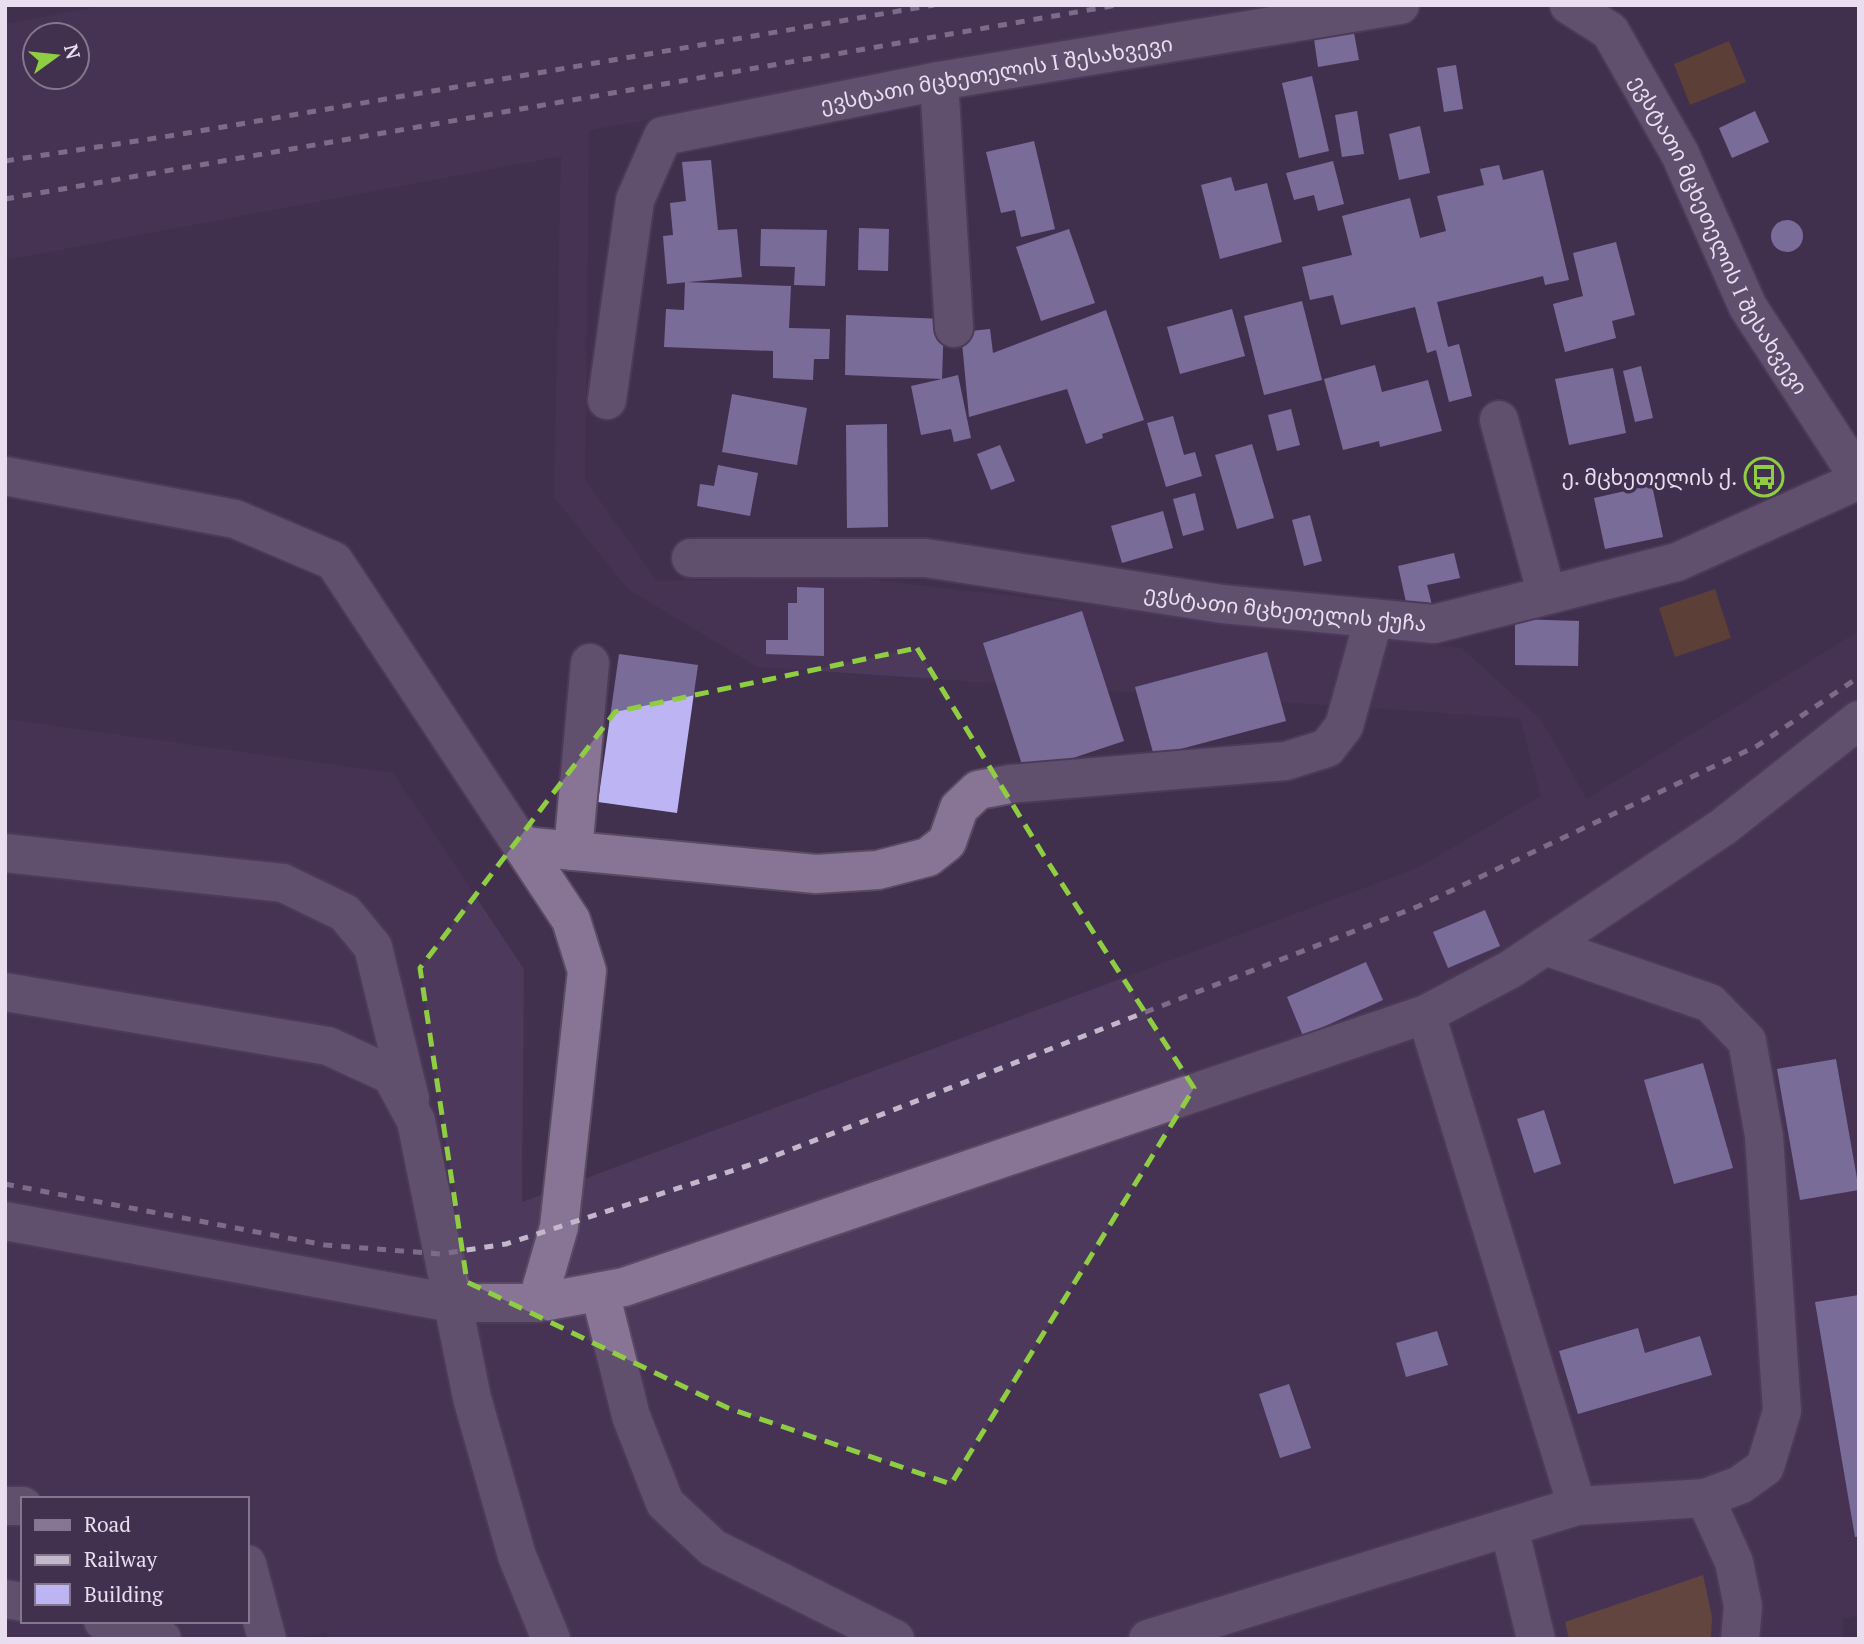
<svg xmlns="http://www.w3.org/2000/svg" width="1864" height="1644" viewBox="0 0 1864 1644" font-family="'PT Serif','Noto Sans Georgian',serif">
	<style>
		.built { fill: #4d395c; fill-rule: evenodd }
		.green { fill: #7d531a }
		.forest { fill: #89602b }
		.building { fill: #bdb5f3 }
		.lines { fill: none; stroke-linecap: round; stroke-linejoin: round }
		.minor-casing { stroke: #5a4b64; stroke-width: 42 }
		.minor { stroke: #887596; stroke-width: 38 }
		.rail { stroke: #c3b7cc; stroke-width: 5; stroke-dasharray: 9 9; stroke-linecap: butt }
		.marked { fill: none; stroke: #8fcd42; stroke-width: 5; stroke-dasharray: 14 9; stroke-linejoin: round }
		.labels { text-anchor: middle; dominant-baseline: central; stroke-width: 7; stroke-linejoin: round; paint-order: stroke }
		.street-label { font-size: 21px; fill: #e8def0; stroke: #41304e }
		.poi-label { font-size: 21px; fill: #e8def0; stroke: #41304e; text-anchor: end }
	</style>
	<rect width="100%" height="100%" fill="#41304e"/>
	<path class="built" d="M109,5H1308L589,130L585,480L657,581L848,577L1461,648L1540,719L1587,799L1859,631V1615L1843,1619V1639H1711L1712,1617L1566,1623L1569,1639H330L325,1633L298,1639H5V719L393,773L524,969L522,1202L1418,868L1541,796L1520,718L758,667L628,589L554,497L561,156L5,260V24ZM35,35H77V77H35ZM23,1499H247V1621H23Z"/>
	<g class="green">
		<path d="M1729,41L1746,82L1690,105L1674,64Z"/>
		<path d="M1715,589L1731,638L1675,657L1659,608Z"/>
	</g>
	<path class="forest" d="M1703,1575L1712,1617L1711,1639H1569L1565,1622Z"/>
	<g class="building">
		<path d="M1354,33L1359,60L1318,67L1314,39Z"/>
		<path d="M1456,65L1463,109L1444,112L1437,68Z"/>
		<path d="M1312,76L1329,151L1299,158L1282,83Z"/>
		<path d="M1357,111L1364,154L1342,157L1335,115Z"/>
		<path d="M1755,111L1769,142L1732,158L1719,128Z"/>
		<path d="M1420,126L1430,173L1399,180L1389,134Z"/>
		<path d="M1034,141L1055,229L1021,237L1015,210L1001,213L986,152Z"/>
		<path d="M711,160L718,230L737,229L742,277L667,284L663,236L673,235L670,203L686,201L682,162Z"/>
		<path d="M1333,161L1344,204L1318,211L1314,195L1294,200L1286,173Z"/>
		<path d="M1499,165L1503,180L1543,170L1569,280L1545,285L1543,276L1437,302L1448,347L1459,344L1472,396L1449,402L1436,350L1427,353L1415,307L1341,325L1333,295L1310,300L1302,267L1352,255L1342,216L1410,198L1420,238L1446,231L1437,196L1484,185L1480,169Z"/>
		<path d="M1231,177L1235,191L1267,183L1282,242L1220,259L1201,185Z"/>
		<circle cx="1787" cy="236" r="16"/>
		<path d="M859,228L889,229L888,271L858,270Z"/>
		<path d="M761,229L827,230L825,286L794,285L795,267L760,266Z"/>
		<path d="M1069,229L1095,303L1041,321L1016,247Z"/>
		<path d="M1616,242L1635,315L1612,321L1616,338L1565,352L1553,304L1583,296L1573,253Z"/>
		<path d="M685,282L791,286L789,328L830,329L829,359H814L813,380L773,378V351L664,347L666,309L684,310Z"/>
		<path d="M1302,301L1322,380L1264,395L1244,316Z"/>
		<path d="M1232,309L1245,356L1180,374L1167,327Z"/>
		<path d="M1106,310L1144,420L1102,434L1103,438L1086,444L1067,389L969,417L961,332L990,329L993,353Z"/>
		<path d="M846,315L944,319L942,379L958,375L971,438L954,442L951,429L921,435L911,386L942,379L845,375Z"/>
		<path d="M1375,365L1382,392L1428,380L1442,431L1380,447L1379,441L1343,450L1324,379Z"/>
		<path d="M1641,366L1653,418L1635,422L1623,371Z"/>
		<path d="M1613,368L1626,433L1569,445L1555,379Z"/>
		<path d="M732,394L807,408L797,465L722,452Z"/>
		<path d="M1291,409L1300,445L1277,451L1268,415Z"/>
		<path d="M1173,416L1184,455L1195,452L1202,476L1166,487L1147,423Z"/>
		<path d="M887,424L888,527L847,528L846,425Z"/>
		<path d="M1252,444L1274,518L1237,529L1215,455Z"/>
		<path d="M1000,445L1015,481L991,490L977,454Z"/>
		<path d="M718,465L758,473L750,516L697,506L700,484L714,486Z"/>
		<path d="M1652,485L1663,537L1605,549L1594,498Z"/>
		<path d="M1195,493L1204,530L1183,536L1173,499Z"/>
		<path d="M1163,511L1173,548L1122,563L1111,526Z"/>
		<path d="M1310,515L1322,561L1304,566L1292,520Z"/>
		<path d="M1454,553L1460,578L1427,585L1432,605L1408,611L1398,566Z"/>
		<path d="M797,587L824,588V656L766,654V640H788V603H797Z"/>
		<path d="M1082,611L1124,741L1025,774L983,643Z"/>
		<path d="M1515,619L1579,621L1578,666L1515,665Z"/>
		<path d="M1267,652L1286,721L1154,756L1135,687Z"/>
		<path d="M619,654L698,665L677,813L598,802Z"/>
		<path d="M1485,910L1500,946L1448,968L1433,932Z"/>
		<path d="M1366,962L1383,1000L1303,1036L1287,997Z"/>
		<path d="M1836,1059L1859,1190L1800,1200L1777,1069Z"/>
		<path d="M1703,1063L1733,1168L1674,1184L1644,1080Z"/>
		<path d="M1544,1110L1561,1164L1534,1173L1517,1119Z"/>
		<path d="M1859,1295V1536L1855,1537L1815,1302Z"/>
		<path d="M1638,1328L1645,1353L1700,1336L1712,1375L1578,1414L1559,1351Z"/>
		<path d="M1437,1331L1448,1365L1406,1377L1396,1343Z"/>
		<path d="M1289,1384L1311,1448L1280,1458L1259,1394Z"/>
	</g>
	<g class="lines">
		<defs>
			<g id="minor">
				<path id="s1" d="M1569,5L1610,31L1680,154L1748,307L1859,478"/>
				<path d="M939,81L954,328"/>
				<path id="s2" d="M607,400L635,200L663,136L939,81L1400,5"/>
				<path d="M1499,420L1547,595"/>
				<path d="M5,476L235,519L334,561L571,920L587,971L559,1227L537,1303"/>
				<path id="s3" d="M691,558H926L1222,604L1434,624L1677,562L1859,480"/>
				<path d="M522,846L816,874L878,870L928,857L947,842L959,808L978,790L1010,784L1286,761L1327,748L1344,726L1374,618"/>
				<path d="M573,851L590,663"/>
				<path d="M5,853L283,883L345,913L373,947L410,1099"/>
				<path d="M1545,946L1710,1003L1747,1041L1764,1136L1782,1411L1765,1467L1740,1485L1705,1498"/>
				<path d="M5,992L328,1046L391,1075L416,1121L472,1398L517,1556L551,1639"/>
				<path d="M5,1221L452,1303H537L624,1287L1426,1014L1511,969L1723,827L1859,720"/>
				<path d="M600,1292L631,1416L665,1503L713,1548L895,1639"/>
				<path d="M5,1506H23"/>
				<path d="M1577,1506L1705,1498L1734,1562L1743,1606L1740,1639"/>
				<path d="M1509,1527L1536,1639"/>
				<path d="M247,1564L267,1639"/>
				<path d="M5,1599L23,1602"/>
				<path d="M103,1621L162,1639"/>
				<path d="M1148,1639L1577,1506L1426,1014"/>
			</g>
		</defs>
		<use href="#minor" class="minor-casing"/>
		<use href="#minor" class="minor"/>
		<g class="rail">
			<path d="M5,161L176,135L934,5"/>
			<path d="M5,199L1117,5"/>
			<path d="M5,1184L325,1245L441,1254L506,1244L759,1162L1419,906L1757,746L1859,677"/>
		</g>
	</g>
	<path d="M0 0H1864V1644H0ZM917,648L1044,856L1194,1088L951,1484L728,1408L467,1282L420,968L615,712Z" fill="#41304e" fill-opacity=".55" fill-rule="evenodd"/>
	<path class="marked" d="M917,648L1044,856L1194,1088L951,1484L728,1408L467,1282L420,968L615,712Z"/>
	<defs>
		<symbol id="bus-ring" viewBox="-11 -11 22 22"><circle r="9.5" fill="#41304e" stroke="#8fcd42" stroke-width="1.5"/><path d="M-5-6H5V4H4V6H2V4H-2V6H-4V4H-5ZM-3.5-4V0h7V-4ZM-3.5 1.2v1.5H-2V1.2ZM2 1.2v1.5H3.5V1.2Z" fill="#8fcd42"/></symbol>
	</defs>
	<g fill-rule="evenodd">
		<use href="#bus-ring" x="1742" y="455" width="44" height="44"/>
	</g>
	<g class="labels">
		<g class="street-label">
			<text stroke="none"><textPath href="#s2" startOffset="611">ევსტათი მცხეთელის I შესახვევი</textPath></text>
			<text stroke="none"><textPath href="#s1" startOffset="280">ევსტათი მცხეთელის I შესახვევი</textPath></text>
			<text stroke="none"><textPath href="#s3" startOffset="598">ევსტათი მცხეთელის ქუჩა</textPath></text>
		</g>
		<g class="poi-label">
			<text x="1737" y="477">ე. მცხეთელის ქ.</text>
		</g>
	</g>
	<rect width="1864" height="1644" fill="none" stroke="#e8def0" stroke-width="14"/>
	<rect x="21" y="1497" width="228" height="126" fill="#41304e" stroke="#84768f" stroke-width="2"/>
	<rect x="35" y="1520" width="35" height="10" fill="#887596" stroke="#84768f" stroke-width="2"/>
	<text x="84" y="1532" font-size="21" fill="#e8def0">Road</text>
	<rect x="35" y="1555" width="35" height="10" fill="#c3b7cc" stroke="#84768f" stroke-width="2"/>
	<text x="84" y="1567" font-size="21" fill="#e8def0">Railway</text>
	<rect x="35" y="1584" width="35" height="21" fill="#bdb5f3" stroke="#84768f" stroke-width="2"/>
	<text x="84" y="1602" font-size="21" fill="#e8def0">Building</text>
	<g transform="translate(56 56) rotate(75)"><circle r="33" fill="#41304e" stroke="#84768f" stroke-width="2"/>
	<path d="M0-5L12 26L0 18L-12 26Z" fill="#8fcd42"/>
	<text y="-10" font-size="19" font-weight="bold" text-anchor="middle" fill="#e8def0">N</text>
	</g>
</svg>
